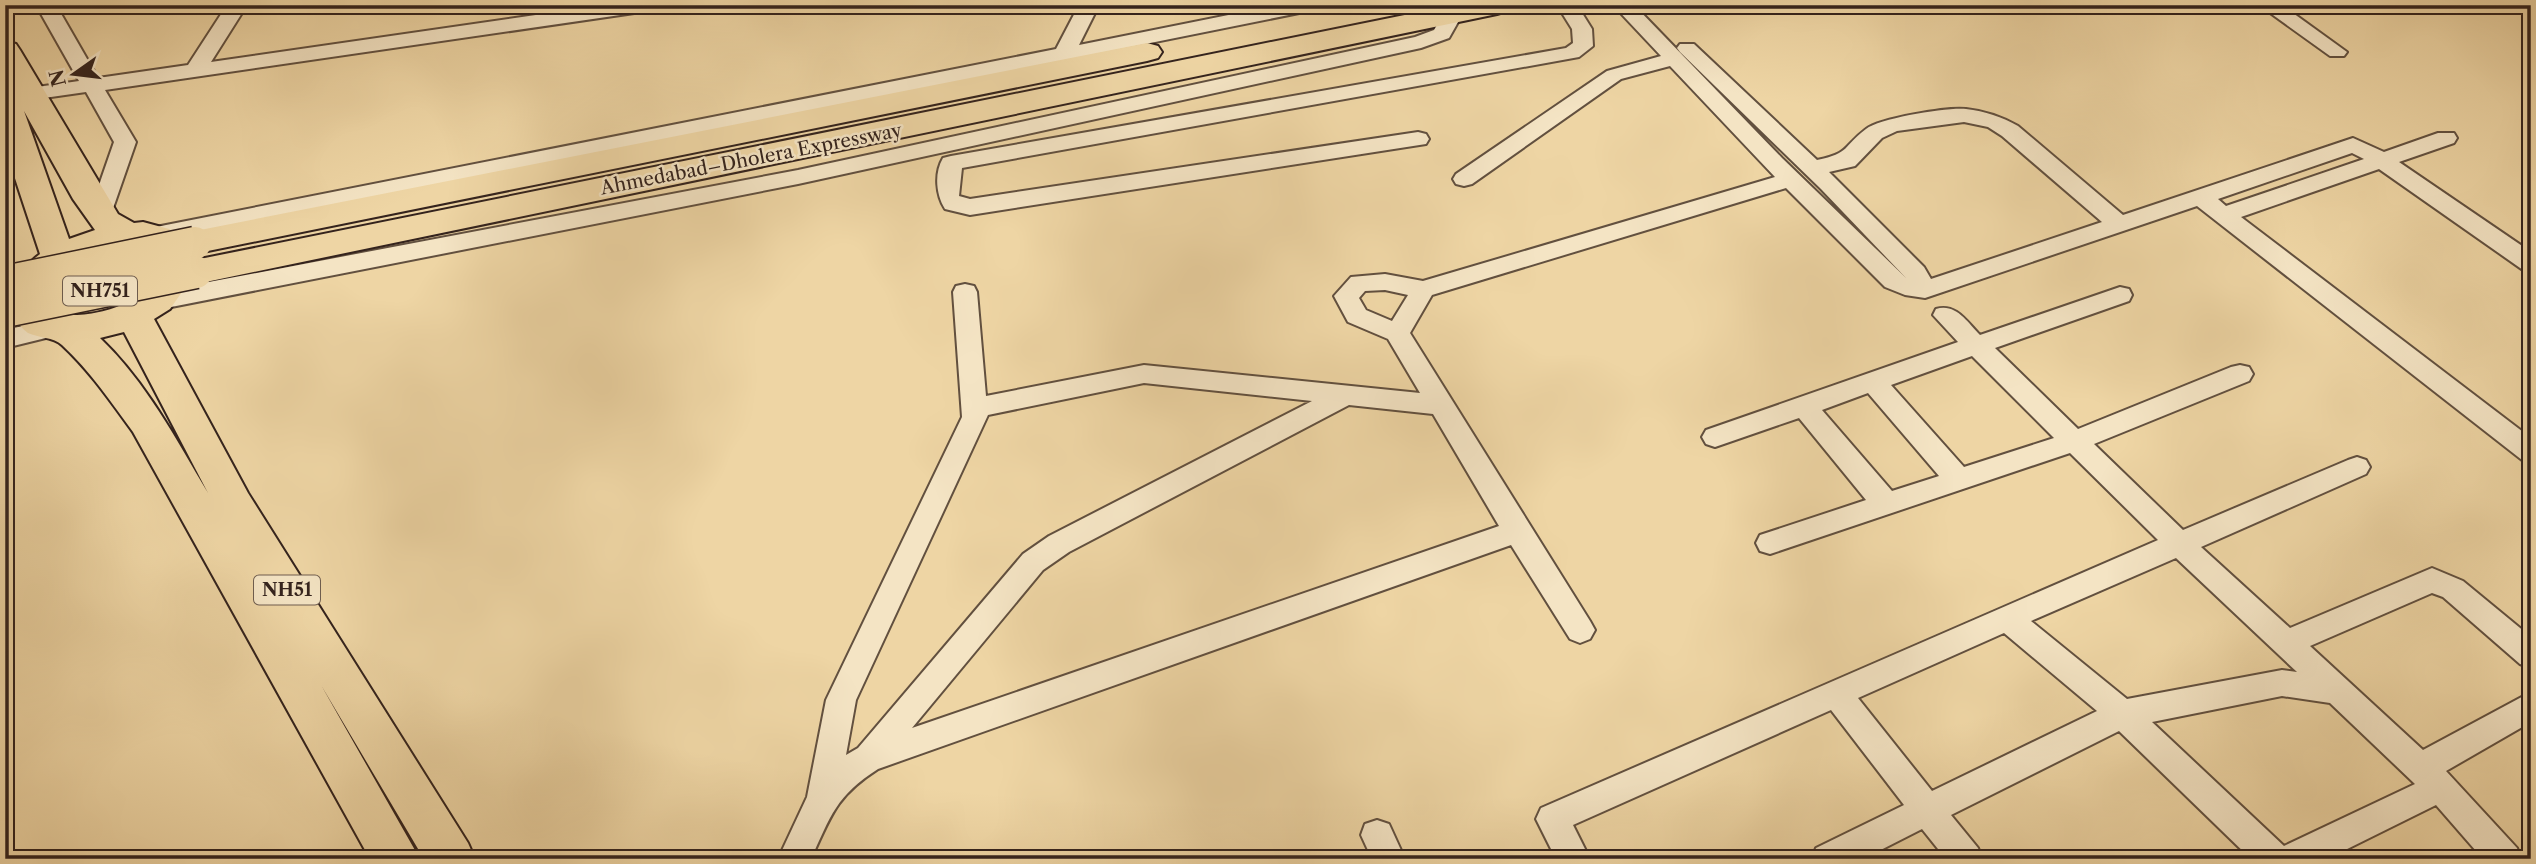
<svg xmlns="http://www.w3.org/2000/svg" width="2536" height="864" viewBox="0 0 2536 864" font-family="'Libre Caslon Text',serif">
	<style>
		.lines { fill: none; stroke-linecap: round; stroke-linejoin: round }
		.minor-casing { stroke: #62503f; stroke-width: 4 }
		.highway-casing { stroke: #34231d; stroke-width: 4 }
		.minor { fill: #f4e4c4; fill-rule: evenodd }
		.highway { fill: #eed5a4; fill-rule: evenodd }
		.highway-bridge-casing { stroke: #34231d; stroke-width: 35; stroke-linecap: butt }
		.highway-bridge { stroke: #eed5a4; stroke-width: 32 }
		.labels { text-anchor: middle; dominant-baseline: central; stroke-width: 5; stroke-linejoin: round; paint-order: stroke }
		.shield { fill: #f4e4c4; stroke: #6e5d4f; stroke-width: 2 }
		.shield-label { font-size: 18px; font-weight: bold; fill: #34231d }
		.street-label { font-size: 19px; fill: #34231d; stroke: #f4e4c4 }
	</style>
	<rect width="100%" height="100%" fill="#eed5a4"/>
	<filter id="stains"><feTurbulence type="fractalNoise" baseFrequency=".00286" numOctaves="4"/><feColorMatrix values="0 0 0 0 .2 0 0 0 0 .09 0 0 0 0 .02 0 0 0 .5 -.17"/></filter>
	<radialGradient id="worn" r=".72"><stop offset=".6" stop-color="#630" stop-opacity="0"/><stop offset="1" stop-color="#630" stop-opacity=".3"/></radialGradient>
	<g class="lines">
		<defs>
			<g id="minor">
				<path d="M36,5H56L98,78L188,65L227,5H247L211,62L605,5H658L648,11L105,90L136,142L111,214L108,219L100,222L92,219L89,214L114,142L86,92L30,100L23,99L20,94L23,89L79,81Z"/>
				<path d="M1079,5H1099L1079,45L1278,5H1319L1309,11L161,242L153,240L149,234L153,228L161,226L1056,49Z"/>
				<path d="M1557,5H1577L1592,29L1593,46L1579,57L962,168L959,196L970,199L1418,132L1426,134L1429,139L1426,144L970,215L945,209C936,195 934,173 943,158L951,156L1566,48L1573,43L1572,29Z"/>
				<path d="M1613,5H1634L1782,158L1906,278L1821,189L1680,52L1677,48L1680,44H1694L1817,160C1851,153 1842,147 1866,129C1880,118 1948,107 1966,109C1985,111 2002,117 2018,126L2123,215L2353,138L2384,152L2438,133H2454L2457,138L2454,143L2399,162L2531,252V272L2523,270L2379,169L2241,217L2531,438V463L2522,460L2197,206L1925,298L1905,295L1885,287L1786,188L1432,295L1410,333L1590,621L1595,630L1590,639L1580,643L1570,639L1511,545L878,769C836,796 831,815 811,859H778L807,797L826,700L962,417L953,292L956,286L965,284L974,286L977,292L986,396L1144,365L1420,393L1388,339L1348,322L1334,296L1351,277L1385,274L1423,281L1775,177L1670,66L1621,79L1472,184L1464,186L1456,184L1453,179L1456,174L1607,71L1661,56ZM1964,122L1988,127L2002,136L2102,222L1931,279L1924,267L1829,172L1855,166L1882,138L1897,131ZM2352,153L2364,159L2226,206L2218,199ZM1385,290L1408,295L1392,321L1366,310L1359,298L1365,291ZM1144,383L1312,401L1049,536L1023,554L858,748L846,755L856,700L988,415ZM1349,405L1433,414L1499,526L912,728L1043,570L1069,552Z"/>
				<path d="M2259,5H2282L2347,52L2344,56H2330Z"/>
				<path d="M1452,9L1459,11L1462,15L1449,38L1421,48L798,184L156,310L147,307L144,301L147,295L156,292L798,170L1415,37L1434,30L1445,11Z"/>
				<path d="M2120,287L2129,289L2132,295L2129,301L1995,348L2078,429L2231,367L2240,365L2249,367L2253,374L2249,381L2094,444L2183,530L2348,460L2357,457L2366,460L2370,467L2366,474L2201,547L2290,628L2432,568L2463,581L2531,637V668L2520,664L2443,597L2432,593L2310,646L2423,750L2531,692V722L2446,771L2517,848L2521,859H2483L2436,805L2327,859H2251L2119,731L1951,815L1978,848L1982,859H1946L1922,829L1863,859H1812L1816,848L1904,805L1831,710L1573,825L1590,859H1556L1536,819L1541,808L2158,540L2070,453L1770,554L1760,551L1756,543L1760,535L1866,500L1799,418L1715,447L1706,444L1702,437L1706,430L1958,342L1933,315L1936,309C1956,303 1967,322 1980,335ZM1972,356L2054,438L1964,467L1891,385ZM1868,393L1939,476L1892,491L1822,410ZM2176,558L2297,672L2282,670L2127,699L2031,621ZM2004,633L2097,711L1932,791L1858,698ZM2282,696L2330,703L2415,784L2284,846L2152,722Z"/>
				<path d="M49,320L58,323L61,329L58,335L5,348V330Z"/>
				<path d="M1377,820L1389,824L1405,859H1372L1361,835L1365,824Z"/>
			</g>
			<path id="highway" d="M1454,5H1511L1507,11L1497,14L196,284L189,282L170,309L154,319L248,493L468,843L475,859H424L321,685L420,859H370L133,432C111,402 90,371 62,345C54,337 38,338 28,333C0,313 15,272 40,254L5,148V91L14,93L5,77V41L16,44L20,50L118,214L134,223L143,222L169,229L182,237L195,231L1147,43L1158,46L1162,52L1158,58L1147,61L193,254L195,260ZM24,111L73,199L95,230L69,239ZM143,244L159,255C172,301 75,329 44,308C41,264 109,248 143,244ZM124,332L208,493C176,439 146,382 100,338Z"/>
		</defs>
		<use href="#minor" class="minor-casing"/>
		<use href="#highway" class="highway-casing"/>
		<use href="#minor" class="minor"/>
		<use href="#highway" class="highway"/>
		<defs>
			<g id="highway-bridge">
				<path d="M5,282L195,243"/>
				<path d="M5,311L196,272"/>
			</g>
		</defs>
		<use href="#highway-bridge" class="highway-bridge-casing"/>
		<use href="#highway-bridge" class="highway-bridge"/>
	</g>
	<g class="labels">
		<g class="shield">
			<rect x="63" y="276.5" width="74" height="29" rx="5"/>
			<rect x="254" y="575.5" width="66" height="29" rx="5"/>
		</g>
		<g class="shield-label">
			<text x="100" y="291">NH751</text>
			<text x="287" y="590">NH51</text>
		</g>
		<g class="street-label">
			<text transform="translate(751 159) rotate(-11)">Ahmedabad–Dholera Expressway</text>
		</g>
	</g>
	<rect width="2536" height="864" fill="none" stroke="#eed5a4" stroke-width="28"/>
	<rect x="7" y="7" width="2522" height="850" fill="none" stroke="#34231d" stroke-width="3.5"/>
	<rect x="14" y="14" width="2508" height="836" fill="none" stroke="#34231d" stroke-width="2"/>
	<g transform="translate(74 74) rotate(256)" stroke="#f4e4c4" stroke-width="5" paint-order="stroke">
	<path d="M0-5L12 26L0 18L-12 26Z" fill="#34231d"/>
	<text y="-10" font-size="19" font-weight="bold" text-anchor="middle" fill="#34231d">N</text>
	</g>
	<rect width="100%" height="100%" filter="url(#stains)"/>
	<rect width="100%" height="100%" fill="url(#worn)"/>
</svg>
